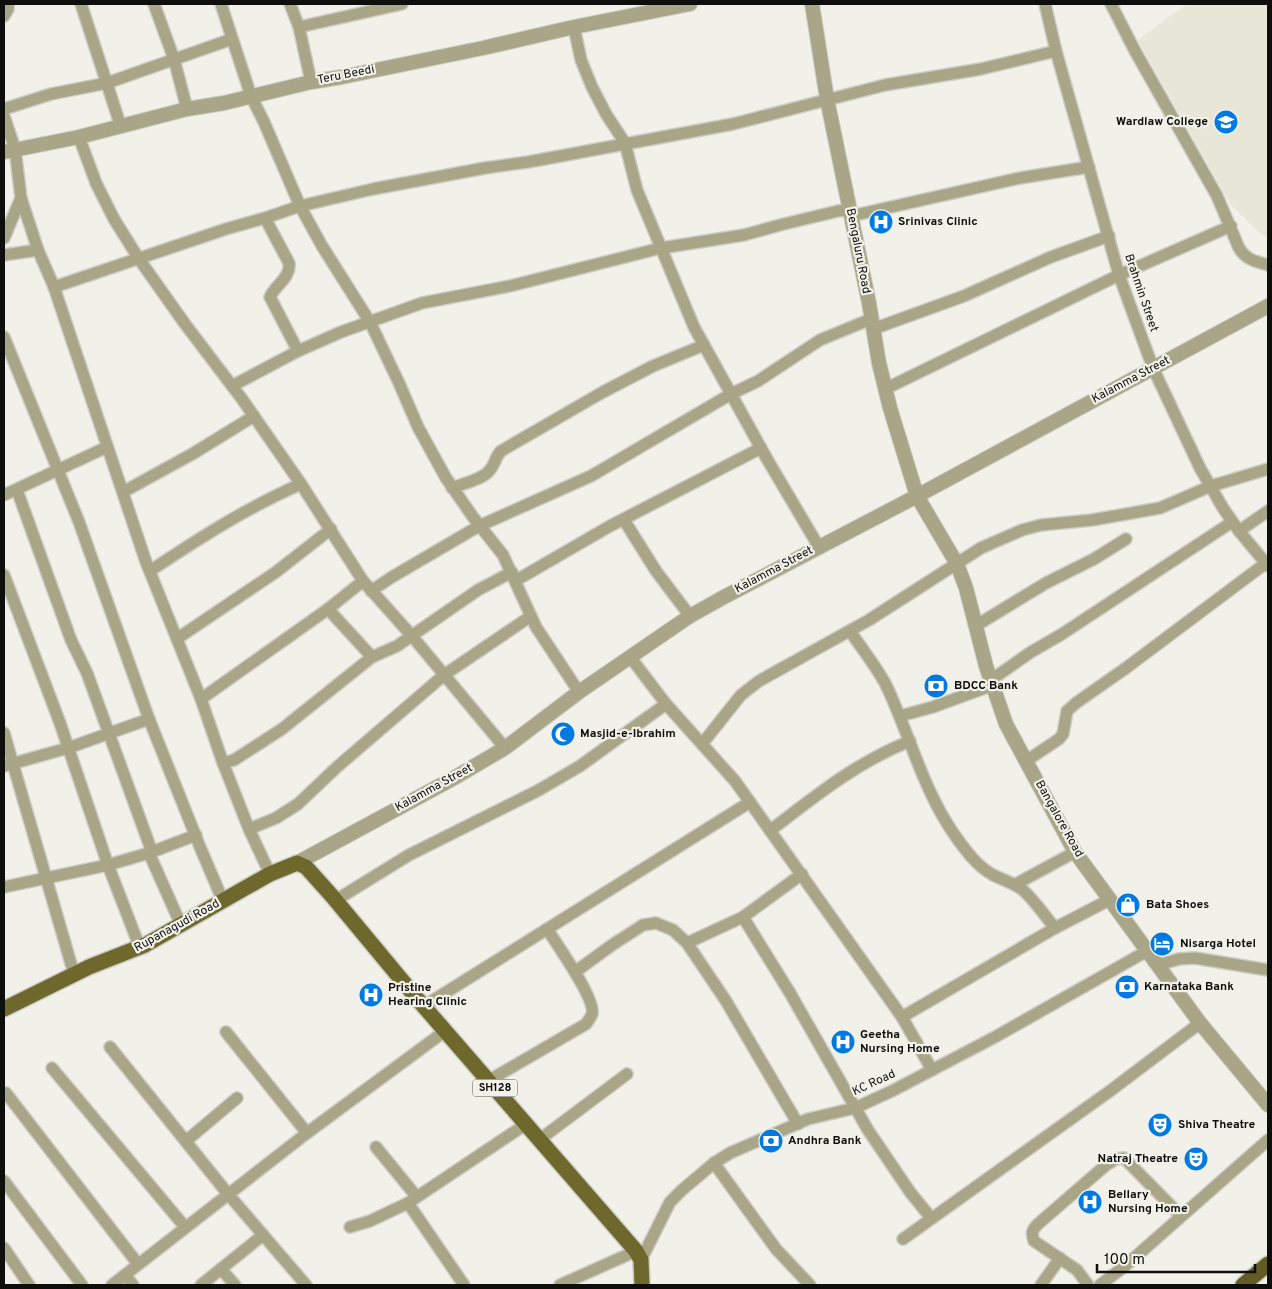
<svg xmlns="http://www.w3.org/2000/svg" width="1272" height="1289" viewBox="0 0 1272 1289" font-family="Overpass,sans-serif">
	<style>
		.built { fill: #e7e6d7 }
		.lines { fill: none; stroke-linecap: round; stroke-linejoin: round }
		.minor-casing { stroke: #cdccc6; stroke-width: 14 }
		.tertiary-casing { stroke: #cdccc6; stroke-width: 16 }
		.primary-casing { stroke: #cdccc6; stroke-width: 18 }
		.trunk-casing { stroke: #cdccc6; stroke-width: 18 }
		.minor { stroke: #a8a687; stroke-width: 11 }
		.tertiary { stroke: #a8a687; stroke-width: 14 }
		.primary { stroke: #6e682d; stroke-width: 15 }
		.trunk { stroke: #625c24; stroke-width: 15 }
		.labels { text-anchor: middle; dominant-baseline: central; stroke-width: 4.5; stroke-linejoin: round; paint-order: stroke }
		.shield { fill: #f1f0e9; stroke: #52524e; stroke-width: 1 }
		.shield-label { font-size: 11px; font-weight: bold; fill: #0e0e0c }
		.street-label { font-size: 12px; fill: #0e0e0c; stroke: #f1f0e9 }
		.poi-label { font-size: 12px; font-weight: bold; fill: #0e0e0c; stroke: #f1f0e9; text-anchor: start }
	</style>
	<rect width="100%" height="100%" fill="#f1f0e9"/>
	<path class="built" d="M1187,4H1268V238L1259,232L1231,205L1138,40Z"/>
	<g class="lines">
		<defs>
			<g id="minor">
				<path d="M81,4L121,127"/>
				<path d="M154,4L174,59L187,109"/>
				<path d="M221,4L251,96L264,122L300,206L322,246L370,322L399,383L418,427L446,478L473,517L503,555L536,627L579,692"/>
				<path d="M290,4L299,27L311,82"/>
				<path d="M1045,4L1056,51L1119,275L1153,368L1200,468L1223,508L1239,531L1268,566"/>
				<path d="M1111,4L1135,51L1217,196L1239,248C1246,260 1255,261 1268,265"/>
				<path d="M4,16L8,9V4"/>
				<path d="M299,27L402,4"/>
				<path d="M574,27L581,60L592,87L606,114L625,143L637,190L694,327L767,459L819,547"/>
				<path d="M4,109L51,94L107,83L232,39"/>
				<path d="M4,116L15,149L21,198L38,250L54,287L146,562L201,699L223,763L249,829L270,874"/>
				<path d="M79,137L96,183L114,219L139,259L185,324L242,399L301,484L363,581L412,636L505,748"/>
				<path d="M851,216L1020,178L1089,167"/>
				<path d="M265,218L289,263C291,278 275,285 270,297L298,351"/>
				<path d="M4,238L21,198"/>
				<path d="M4,255L38,250"/>
				<path d="M54,287L226,229L265,218L300,206L373,189L485,168L528,162L733,124L885,85L981,69L1056,51"/>
				<path d="M873,329L964,296L1051,257L1109,236"/>
				<path d="M4,337L79,522L149,719L200,847L223,901"/>
				<path d="M232,386L298,351L341,332L422,303L510,286L661,248L744,235L780,225L838,211L850,210"/>
				<path d="M885,389L1119,275L1231,226"/>
				<path d="M452,488C462,484 483,479 489,471C495,465 495,457 501,451L603,392L653,366L704,345"/>
				<path d="M17,490L71,640L87,673L152,852"/>
				<path d="M123,492L194,453L254,416"/>
				<path d="M4,495L107,447"/>
				<path d="M624,520L656,571L690,616"/>
				<path d="M1239,531L1268,511"/>
				<path d="M150,571C198,539 248,507 301,484"/>
				<path d="M4,575L60,723L108,865L140,948"/>
				<path d="M515,581L610,526L761,448"/>
				<path d="M371,591L392,577L479,526L591,476L731,394L758,381L820,340L871,319"/>
				<path d="M328,609L372,657"/>
				<path d="M977,625L1046,583L1094,559L1126,539"/>
				<path d="M850,631C862,649 876,666 886,685C910,735 923,791 956,837C966,851 977,866 993,875C1003,880 1014,883 1023,890C1035,901 1045,916 1055,928"/>
				<path d="M178,638L276,572L331,529"/>
				<path d="M631,658L666,704L735,781L902,1017L932,1070"/>
				<path d="M991,680L1031,652L1062,634L1232,522"/>
				<path d="M201,699L328,609L363,581"/>
				<path d="M900,716L933,707L993,685"/>
				<path d="M4,733L74,974"/>
				<path d="M702,744L741,695L759,681L869,620L981,548L1022,530L1041,525L1092,520L1160,508L1211,486L1268,469"/>
				<path d="M1026,761L1059,739L1063,734L1067,711L1076,703L1126,668L1266,563"/>
				<path d="M223,763L234,760L282,729L372,657L397,646L478,590L512,572"/>
				<path d="M4,766L68,748L149,719"/>
				<path d="M249,829L276,818L298,804L337,767L444,675L531,616"/>
				<path d="M771,830C815,796 857,762 910,741"/>
				<path d="M149,853L181,925"/>
				<path d="M1016,884L1075,852"/>
				<path d="M4,887L108,865L149,853L196,835"/>
				<path d="M336,900L409,855L539,790L580,766L666,704"/>
				<path d="M743,917L790,993L868,1130L910,1192L931,1218"/>
				<path d="M687,943L743,917L802,874"/>
				<path d="M1158,965L1179,959L1195,958L1268,970"/>
				<path d="M575,972L612,945L643,925L656,923L673,930L687,943L726,1001L798,1124"/>
				<path d="M424,1006L750,802"/>
				<path d="M902,1017L1055,928L1109,900"/>
				<path d="M226,1032L307,1133"/>
				<path d="M110,1047L228,1194L306,1285"/>
				<path d="M52,1068L185,1227"/>
				<path d="M488,1081L586,1024C588,1021 591,1017 592,1014C596,999 556,943 547,929"/>
				<path d="M6,1093L138,1264"/>
				<path d="M539,1140L627,1074"/>
				<path d="M186,1141L237,1098"/>
				<path d="M376,1147L416,1196"/>
				<path d="M714,1163L776,1249L810,1285"/>
				<path d="M4,1181L82,1285"/>
				<path d="M408,1203L464,1285"/>
				<path d="M350,1227L370,1221L408,1203L526,1124"/>
				<path d="M903,1239L1110,1091L1200,1023"/>
				<path d="M4,1248L29,1285"/>
				<path d="M641,1260L670,1202L682,1190L714,1163L730,1153L808,1119L855,1108L892,1091L995,1037L1147,951"/>
				<path d="M221,1269L235,1285"/>
				<path d="M125,1275L133,1285"/>
				<path d="M112,1285L307,1133L445,1031"/>
				<path d="M201,1285L263,1235"/>
				<path d="M560,1285L636,1251"/>
				<path d="M1041,1285L1060,1258"/>
				<path d="M1088,1285L1077,1270L1034,1241C1031,1233 1032,1230 1038,1224L1106,1165L1116,1159L1124,1158L1181,1216"/>
				<path d="M1100,1285L1125,1266L1268,1140"/>
			</g>
			<g id="tertiary">
				<path d="M812,4L827,99L869,303L879,363L890,408L917,496L957,564L966,588L986,666L1006,724L1075,852L1200,1023L1268,1105"/>
				<path d="M4,152L79,137L187,109L224,103L311,82L342,77L483,48L574,27L690,4"/>
				<path d="M297,863L454,778L505,748L579,692L690,616L724,597L917,496L1268,306"/>
			</g>
			<path id="primary" d="M4,1009L89,967L145,945L270,874L297,863L306,867L332,896L420,1002L636,1251L641,1260L642,1285"/>
			<path id="trunk" d="M1243,1285L1268,1264"/>
		</defs>
		<use href="#minor" class="minor-casing"/>
		<use href="#tertiary" class="tertiary-casing"/>
		<use href="#primary" class="primary-casing"/>
		<use href="#trunk" class="trunk-casing"/>
		<use href="#minor" class="minor"/>
		<use href="#tertiary" class="tertiary"/>
		<use href="#primary" class="primary"/>
		<use href="#trunk" class="trunk"/>
	</g>
	<defs>
		<symbol id="university-disc" viewBox="-11 -11 22 22"><circle r="9.5" fill="#0079e0" stroke="#f1f0e9"/><path d="M0-5L7-2L0 1L-7-2ZM-4 1L0 2.5L4 1V4Q0 6-4 4Z" fill="#fff"/></symbol>
		<symbol id="hospital-disc" viewBox="-11 -11 22 22"><circle r="9.5" fill="#0079e0" stroke="#f1f0e9"/><path d="M-5-5h3v3.5h4V-5h3V5h-3V1.5h-4V5h-3Z" fill="#fff"/></symbol>
		<symbol id="bank-disc" viewBox="-11 -11 22 22"><circle r="9.5" fill="#0079e0" stroke="#f1f0e9"/><path d="M-6-4H6V4H-6ZM0-2.3a2.3 2.3 0 1 0 0 4.6a2.3 2.3 0 1 0 0-4.6Z" fill="#fff"/></symbol>
		<symbol id="mosque-disc" viewBox="-11 -11 22 22"><circle r="9.5" fill="#0079e0" stroke="#f1f0e9"/><path d="M3.5-4.9A6 6 0 1 0 3.5 4.9A5 5 0 1 1 3.5-4.9Z" fill="#fff"/></symbol>
		<symbol id="shop-disc" viewBox="-11 -11 22 22"><circle r="9.5" fill="#0079e0" stroke="#f1f0e9"/><path d="M-5-2.5h2.3a2.7 3.5 0 0 1 5.4 0H5L5.5 6h-11ZM-1.5-2.5h3a1.5 2.3 0 0 0-3 0Z" fill="#fff"/></symbol>
		<symbol id="hotel-disc" viewBox="-11 -11 22 22"><circle r="9.5" fill="#0079e0" stroke="#f1f0e9"/><path d="M-6-4.5h1.5V1H6V5H4.5V3h-9V5H-6ZM-4 0a1.8 1.8 0 1 1 3.6 0ZM.5 0V-2.5h3Q6-2.5 6 0Z" fill="#fff"/></symbol>
		<symbol id="theatre-disc" viewBox="-11 -11 22 22"><circle r="9.5" fill="#0079e0" stroke="#f1f0e9"/><path d="M-5-5.5Q0-4 5-5.5V0Q5 5 0 6Q-5 5-5 0ZM-3.3-2.5H-1v1.5H-3.3ZM1-2.5H3.3v1.5H1ZM-2.8 1Q0 5.5 2.8 1Z" fill="#fff"/></symbol>
	</defs>
	<g fill-rule="evenodd">
		<use href="#university-disc" x="1212" y="108" width="28" height="28"/>
		<use href="#hospital-disc" x="867" y="208" width="28" height="28"/>
		<use href="#bank-disc" x="922" y="672" width="28" height="28"/>
		<use href="#mosque-disc" x="549" y="720" width="28" height="28"/>
		<use href="#shop-disc" x="1114" y="891" width="28" height="28"/>
		<use href="#hotel-disc" x="1148" y="930" width="28" height="28"/>
		<use href="#bank-disc" x="1113" y="973" width="28" height="28"/>
		<use href="#hospital-disc" x="357" y="981" width="28" height="28"/>
		<use href="#hospital-disc" x="829" y="1028" width="28" height="28"/>
		<use href="#theatre-disc" x="1146" y="1111" width="28" height="28"/>
		<use href="#bank-disc" x="757" y="1127" width="28" height="28"/>
		<use href="#theatre-disc" x="1182" y="1145" width="28" height="28"/>
		<use href="#hospital-disc" x="1076" y="1188" width="28" height="28"/>
	</g>
	<g class="labels">
		<rect class="shield" x="472.5" y="1079.5" width="45" height="17" rx="4"/>
		<g class="shield-label">
			<text x="495" y="1088">SH128</text>
		</g>
		<g class="street-label">
			<text transform="translate(346 75) rotate(-11)">Teru Beedi</text>
			<text transform="translate(858 251) rotate(79)">Bengaluru Road</text>
			<text transform="translate(1141 293) rotate(71)">Brahmin Street</text>
			<text transform="translate(1131 380) rotate(-28)">Kalamma Street</text>
			<text transform="translate(774 570) rotate(-28)">Kalamma Street</text>
			<text transform="translate(434 788) rotate(-29)">Kalamma Street</text>
			<text transform="translate(1059 819) rotate(61)">Bangalore Road</text>
			<text transform="translate(177 926) rotate(-29)">Rupanagudi Road</text>
			<text transform="translate(874 1083) rotate(-25)">KC Road</text>
		</g>
		<g class="poi-label">
			<text x="1208" y="122" text-anchor="end">Wardlaw College</text>
			<text x="898" y="222">Srinivas Clinic</text>
			<text x="954" y="686">BDCC Bank</text>
			<text x="580" y="734">Masjid-e-Ibrahim</text>
			<text x="1146" y="905">Bata Shoes</text>
			<text x="1180" y="944">Nisarga Hotel</text>
			<text x="1144" y="987">Karnataka Bank</text>
			<text x="388" y="988">Pristine<tspan x="388" dy="14">Hearing Clinic</tspan></text>
			<text x="860" y="1035">Geetha<tspan x="860" dy="14">Nursing Home</tspan></text>
			<text x="1178" y="1125">Shiva Theatre</text>
			<text x="788" y="1141">Andhra Bank</text>
			<text x="1178" y="1159" text-anchor="end">Natraj Theatre</text>
			<text x="1108" y="1195">Bellary<tspan x="1108" dy="14">Nursing Home</tspan></text>
		</g>
	</g>
	<rect width="1272" height="1289" fill="none" stroke="#0e0e0c" stroke-width="10"/>
	<path d="M1097 1264v8h158v-8" fill="none" stroke="#0e0e0c" stroke-width="2.5"/>
	<text x="1104" y="1264" font-size="15" fill="#0e0e0c" stroke="#f1f0e9" stroke-width="4" paint-order="stroke">100 m</text>
</svg>
